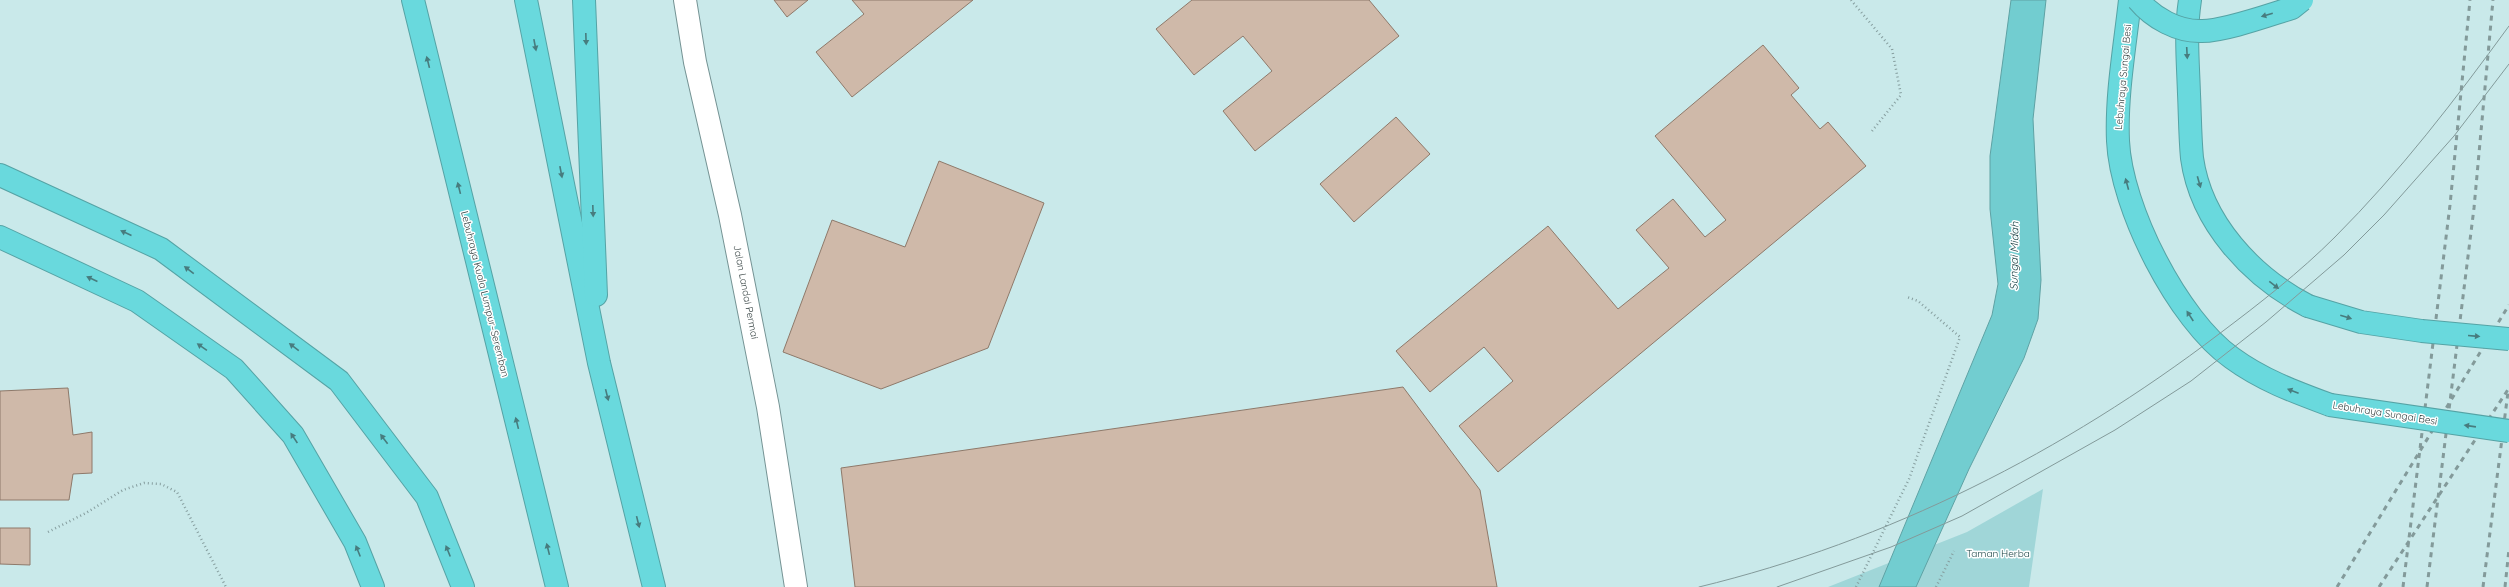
<svg xmlns="http://www.w3.org/2000/svg" width="2509" height="587" viewBox="0 0 2509 587" font-family="Quicksand,sans-serif">
	<style>
		.green { fill: #a0d6d8 }
		.water { fill: #72cdd0; stroke: #5ea2a4 }
		.building { fill: #cfb9a9; stroke: #8e796a }
		.lines { fill: none; stroke-linecap: round; stroke-linejoin: round }
		.street-casing { stroke: #759394; stroke-width: 24 }
		.highway-casing { stroke: #55a3a5; stroke-width: 24 }
		.path { stroke: #869e9f; stroke-width: 2.5; stroke-dasharray: 1 3; stroke-linecap: butt }
		.street { stroke: #fff; stroke-width: 22 }
		.highway { stroke: #69d9dd; stroke-width: 22 }
		.tram { stroke: #839a9a; stroke-width: 1 }
		.rail { stroke: #839a9a; stroke-width: 3; stroke-dasharray: 5 5; stroke-linecap: butt }
		.highway-bridge-casing { stroke: #55a3a5; stroke-width: 24; stroke-linecap: butt }
		.highway-bridge { stroke: #69d9dd; stroke-width: 22 }
		.oneway { fill: #477c7e }
		.labels { text-anchor: middle; dominant-baseline: central; stroke-width: 3; stroke-linejoin: round; paint-order: stroke }
		.street-label { font-size: 10px; fill: #313e3e; stroke: #fff }
		.park-label { font-size: 10px; fill: #194445; stroke: #fff }
		.water-label { font-size: 11px; font-style: italic; fill: #133e40; stroke: #fff }
	</style>
	<rect width="100%" height="100%" fill="#c9e9ea"/>
	<path class="green" d="M2043,489L2029,587H1828L1967,532Z"/>
	<path class="water" d="M2011,0H2046L2033,119L2041,280L2038,319L2024,358L1969,469L1916,587H1879L1992,315L1998,284L1990,209V156Z"/>
	<g class="building">
		<path d="M774,0H808L787,17Z"/>
		<path d="M852,0H973L852,97L816,52L864,14Z"/>
		<path d="M1192,0H1369L1399,36L1255,151L1223,111L1272,71L1243,36L1194,75L1156,29Z"/>
		<path d="M1763,45L1799,88L1791,95L1820,129L1828,122L1866,166L1498,472L1459,426L1513,381L1484,347L1430,392L1396,351L1548,226L1618,309L1669,268L1636,230L1673,199L1705,237L1726,220L1655,136Z"/>
		<path d="M1396,117L1430,154L1354,222L1320,184Z"/>
		<path d="M939,161L1044,203L988,348L881,389L783,352L832,220L905,247Z"/>
		<path d="M1403,387L1480,490L1497,587H855L841,468Z"/>
		<path d="M68,388L73,435L92,432V473L73,474L69,500H0V391Z"/>
		<path d="M0,528H30V565L0,564Z"/>
	</g>
	<g class="lines">
		<defs>
			<path id="street" d="M685,0L695,62L730,215L768,407L796,587"/>
			<g id="highway">
				<path d="M413,0L557,587"/>
				<path d="M526,0L599,363L654,587"/>
				<path d="M584,0L596,295"/>
				<path d="M2130,0C2125,46 2116,95 2118,141C2121,208 2178,320 2232,358C2262,380 2295,392 2330,405"/>
				<path d="M2190,0C2185,32 2188,62 2189,94C2190,115 2190,137 2192,158C2201,223 2252,277 2308,306"/>
				<path d="M0,175L161,249L339,381L427,497L463,587"/>
				<path d="M0,237L137,301L234,369L293,435L355,542L373,587"/>
			</g>
		</defs>
		<use href="#street" class="street-casing"/>
		<use href="#highway" class="highway-casing"/>
		<g class="path">
			<path d="M1851,0L1892,49L1901,95L1872,131"/>
			<path d="M48,532L86,513L123,490L144,483L161,484L177,492L226,587"/>
			<path d="M1856,587L1909,479L1960,337L1918,301L1907,297"/>
			<path d="M1936,587L1954,551"/>
		</g>
		<use href="#street" class="street"/>
		<use href="#highway" class="highway"/>
		<g class="tram">
			<path d="M1699,587C1889,541 2064,452 2219,334C2259,304 2300,272 2335,237C2400,172 2455,100 2509,26"/>
			<path d="M1777,587L1891,547L1962,516L2115,430L2191,381L2266,322L2344,255L2384,215L2454,136L2509,64"/>
		</g>
		<g class="rail">
			<path d="M2337,587L2509,305"/>
			<path d="M2379,587L2509,388"/>
			<path d="M2403,587L2450,205L2470,0"/>
			<path d="M2427,587L2474,208L2493,0"/>
			<path d="M2483,587L2508,392"/>
			<path d="M2505,587L2509,549"/>
		</g>
		<defs>
			<g id="highway-bridge">
				<path d="M2138,0C2153,18 2178,32 2202,31C2225,31 2269,15 2292,8L2302,0"/>
				<path d="M2308,306L2361,322L2422,331L2509,339"/>
				<path d="M2330,405L2509,431"/>
			</g>
		</defs>
		<use href="#highway-bridge" class="highway-bridge-casing"/>
		<use href="#highway-bridge" class="highway-bridge"/>
	</g>
	<defs><path id="oneway-solid" d="M-6-.8H1V-3.2L6.5 0L1 3.2V.8H-6Z"/></defs>
	<g class="oneway">
		<use href="#oneway-solid" transform="translate(2267 15) rotate(164)"/>
		<use href="#oneway-solid" transform="translate(586 39) rotate(88)"/>
		<use href="#oneway-solid" transform="translate(535 45) rotate(79)"/>
		<use href="#oneway-solid" transform="translate(2187 53) rotate(87)"/>
		<use href="#oneway-solid" transform="translate(428 62) rotate(-104)"/>
		<use href="#oneway-solid" transform="translate(561 172) rotate(79)"/>
		<use href="#oneway-solid" transform="translate(2199 182) rotate(74)"/>
		<use href="#oneway-solid" transform="translate(2127 184) rotate(-105)"/>
		<use href="#oneway-solid" transform="translate(459 188) rotate(-104)"/>
		<use href="#oneway-solid" transform="translate(593 211) rotate(88)"/>
		<use href="#oneway-solid" transform="translate(126 233) rotate(-156)"/>
		<use href="#oneway-solid" transform="translate(189 270) rotate(-143)"/>
		<use href="#oneway-solid" transform="translate(92 279) rotate(-155)"/>
		<use href="#oneway-solid" transform="translate(2274 285) rotate(38)"/>
		<use href="#oneway-solid" transform="translate(2190 316) rotate(-123)"/>
		<use href="#oneway-solid" transform="translate(2346 317) rotate(17)"/>
		<use href="#oneway-solid" transform="translate(2474 336) rotate(5)"/>
		<use href="#oneway-solid" transform="translate(202 347) rotate(-145)"/>
		<use href="#oneway-solid" transform="translate(294 347) rotate(-143)"/>
		<use href="#oneway-solid" transform="translate(2293 391) rotate(-159)"/>
		<use href="#oneway-solid" transform="translate(607 395) rotate(76)"/>
		<use href="#oneway-solid" transform="translate(517 423) rotate(-104)"/>
		<use href="#oneway-solid" transform="translate(2470 426) rotate(-172)"/>
		<use href="#oneway-solid" transform="translate(294 438) rotate(-124)"/>
		<use href="#oneway-solid" transform="translate(384 439) rotate(-127)"/>
		<use href="#oneway-solid" transform="translate(638 522) rotate(76)"/>
		<use href="#oneway-solid" transform="translate(548 549) rotate(-104)"/>
		<use href="#oneway-solid" transform="translate(358 551) rotate(-112)"/>
		<use href="#oneway-solid" transform="translate(448 551) rotate(-112)"/>
	</g>
	<g class="labels">
		<g class="street-label">
			<text transform="translate(2123 77) rotate(-85)">Lebuhraya Sungai Besi</text>
			<text transform="translate(746 292) rotate(79)">Jalan Landai Permai</text>
			<text transform="translate(485 294) rotate(76)">Lebuhraya Kuala Lumpur–Seremban</text>
			<text transform="translate(2385 413) rotate(9)">Lebuhraya Sungai Besi</text>
		</g>
		<g class="park-label">
			<text x="1998" y="553">Taman Herba</text>
		</g>
		<g class="water-label">
			<text transform="translate(2014 256) rotate(-89)">Sungai Midah</text>
		</g>
	</g>
</svg>
